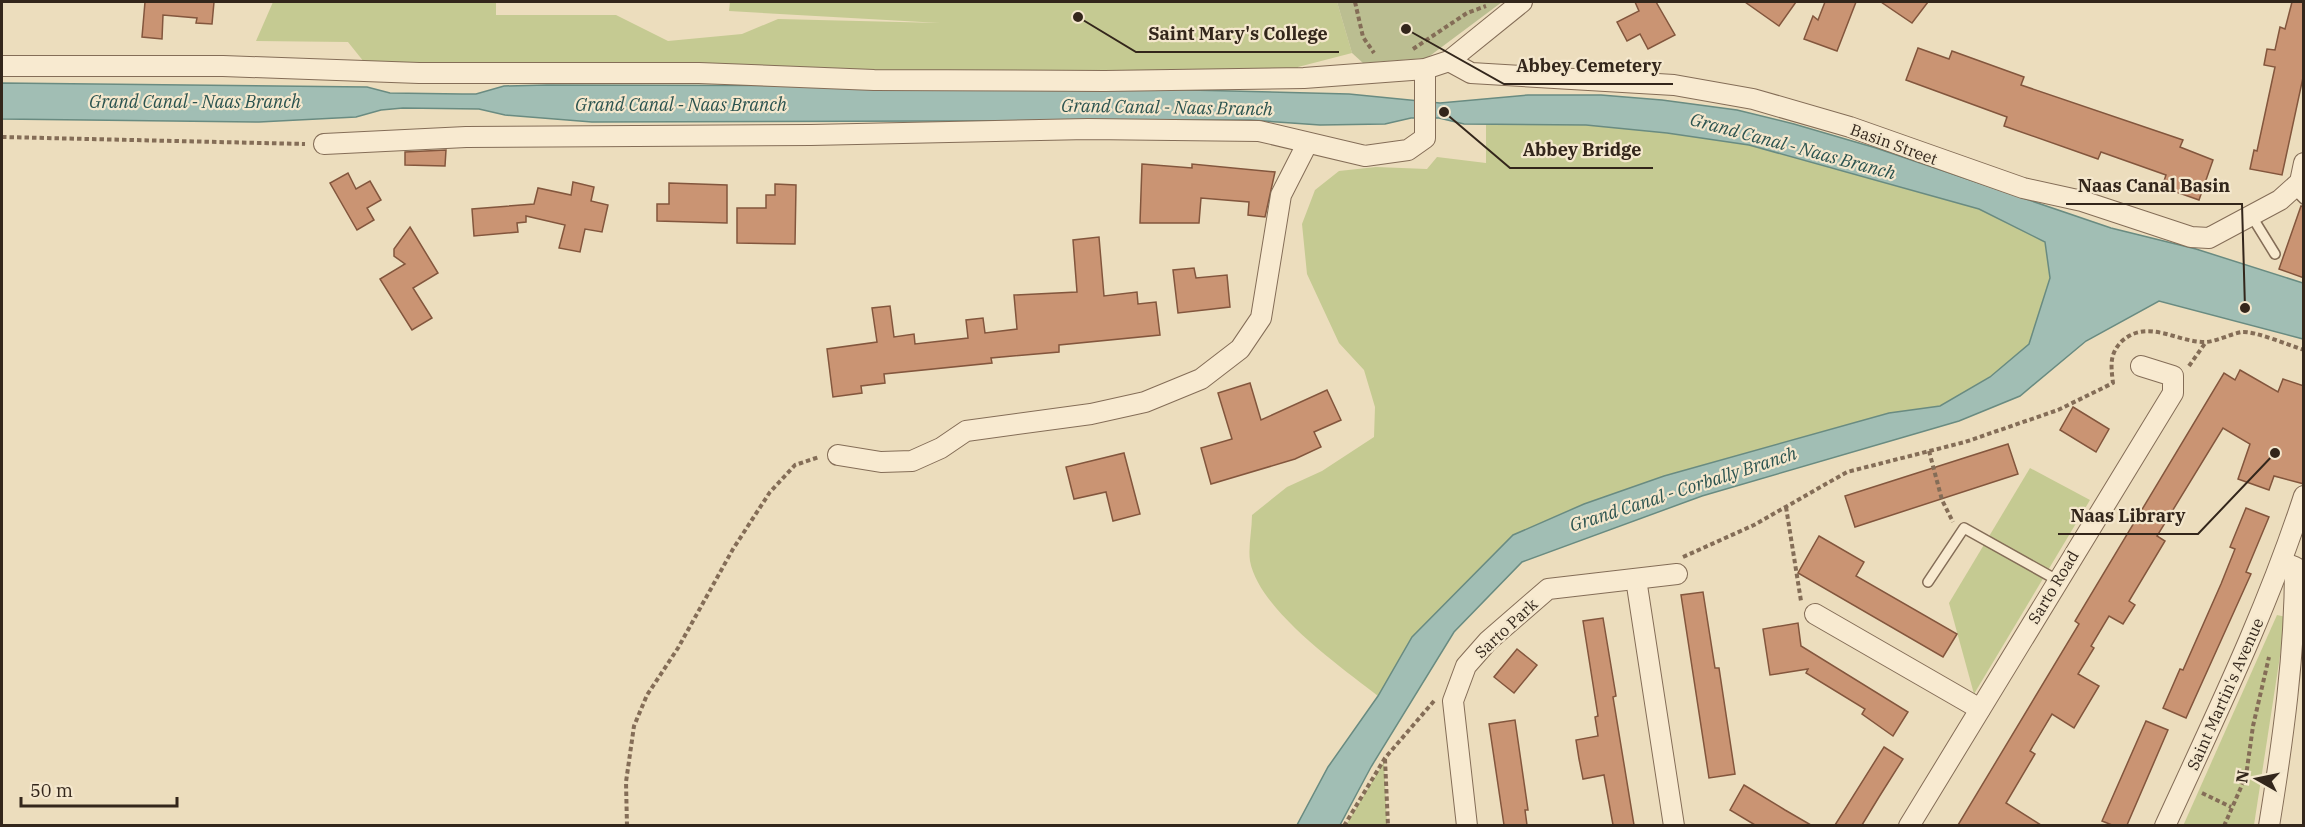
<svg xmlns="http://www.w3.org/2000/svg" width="2305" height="827" viewBox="0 0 2305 827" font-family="'IBM Plex Serif',serif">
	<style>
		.green { fill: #c5ca92 }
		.cemetery { fill: #bbbe91 }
		.water { fill: #a1beb4; stroke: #698b81; stroke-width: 1.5 }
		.building { fill: #ca9473; stroke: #83563d; stroke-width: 1.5 }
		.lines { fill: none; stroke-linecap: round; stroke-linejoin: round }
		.lane-casing { stroke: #846d57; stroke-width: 12 }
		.street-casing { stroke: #846d57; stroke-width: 22 }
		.path { stroke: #846d57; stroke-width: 4; stroke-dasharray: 4.5 3; stroke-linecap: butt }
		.lane { stroke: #f8ead0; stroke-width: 9 }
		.street { stroke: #f8ead0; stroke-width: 20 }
		.labels { text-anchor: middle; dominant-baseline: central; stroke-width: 4.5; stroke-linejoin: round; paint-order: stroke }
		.street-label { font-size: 16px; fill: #33261b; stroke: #f4e7cd }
		.water-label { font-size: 18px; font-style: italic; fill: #2b534f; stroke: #f4e7cd }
		.leader { fill: none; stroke: #33261b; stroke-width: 2 }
		.callout-dot { fill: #33261b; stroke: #f4e7cd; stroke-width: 2 }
		.callout-label { font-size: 18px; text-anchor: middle; font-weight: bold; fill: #33261b; stroke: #f4e7cd; stroke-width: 4.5; stroke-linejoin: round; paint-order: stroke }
	</style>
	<rect width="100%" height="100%" fill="#ecddbd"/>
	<g class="green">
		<path d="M273,2H496V15H616L668,41L742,34L778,19L940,23L729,11L730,2H1337L1352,53L1298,67L1299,86L364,62L348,42L256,41Z"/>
		<path d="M1486,124L1586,125L1667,133L1749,145L1979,209L2045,242L2050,278L2029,344L1990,377L1940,406L1889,413L1664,476L1584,504L1412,637L1378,696C1341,667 1259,610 1250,561C1248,547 1252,530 1252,515L1287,487L1322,471L1374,437L1375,407L1364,370L1339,343L1307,274L1302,224L1315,190L1339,171L1376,167L1427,169L1437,157L1486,163Z"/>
		<path d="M2030,468L2090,500L1974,694L1949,603Z"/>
		<path d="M2277,615L2286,617L2254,825L2183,826Z"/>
		<path d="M1384,762L1387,825H1346Z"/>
	</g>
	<path class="cemetery" d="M1337,2H1502L1427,58L1363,63L1352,53Z"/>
	<path class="water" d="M2,83L367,87L390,93L462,94H476L504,86L547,85L1023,86L1349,94L1440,103L1528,95H1601L1662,100L1737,110L1794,124L1876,148L2111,228L2196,249L2303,283V339L2159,301L2086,341L2020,396L1959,421L1702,496L1522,562L1454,632L1371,767L1340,825H1297L1328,767L1378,696L1412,637L1513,535L1584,504L1664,476L1889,413L1940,406L1990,377L2029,344L2050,278L2045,242L1979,209L1749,145L1667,133L1586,125L1464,124L1439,118H1411L1385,124L1320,125L1250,120L592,122L505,115L479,109L403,108L381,110L356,117L259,122L2,119Z"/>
	<g class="building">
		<path d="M145,2H214L212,24L196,23L197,18L163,15L162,39L142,37Z"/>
		<path d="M1635,2H1656L1675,35L1648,49L1640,34L1627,41L1617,22L1639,11Z"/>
		<path d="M1745,2H1796L1779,26Z"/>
		<path d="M1825,2H1856L1837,51L1804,39L1813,16L1818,20Z"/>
		<path d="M1881,2H1928L1912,23Z"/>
		<path d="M2292,2H2304V73L2282,175L2250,169L2254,150L2257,151L2275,67L2264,65L2267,49L2275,50L2280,27L2285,29Z"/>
		<path d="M1918,48L1949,59L1952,51L2024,77L2021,85L2183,140L2180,147L2213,160L2199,200L2162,187L2166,175L2101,152L2098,159L2004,126L2007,117L1906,80Z"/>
		<path d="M446,150L445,166L405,165V152Z"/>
		<path d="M1142,164L1192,168V164L1275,172L1265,217L1248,215L1249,202L1201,198L1199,223H1140Z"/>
		<path d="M348,173L356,189L370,181L381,200L367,208L374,220L357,230L330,183Z"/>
		<path d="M573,182L594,187L591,201L608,205L602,232L585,229L580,252L559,248L565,225L526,216V222L517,223L518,232L474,236L472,209L534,204L538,188L571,195Z"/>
		<path d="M669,183L727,185V223L657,221V204H669Z"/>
		<path d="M775,184L796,185L795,244L737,243V208H766V195H775Z"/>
		<path d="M2301,206L2304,207V278L2279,269Z"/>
		<path d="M410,227L438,273L413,288L432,318L412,330L380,279L405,264L394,256V249Z"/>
		<path d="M1099,237L1104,296L1137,292L1138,304L1156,302L1160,335L1059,345V352L991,358L992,363L884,374L885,383L861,386L862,393L833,397L827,349L877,342L872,308L890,306L894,337L914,334L915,344L968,338L966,320L983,318L985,333L1017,329L1014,295L1077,292L1073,240Z"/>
		<path d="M1194,268L1196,278L1227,275L1230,307L1178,313L1173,270Z"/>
		<path d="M2240,370L2278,392L2283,379L2304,386V484L2274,476L2269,490L2238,479L2250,444L2223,428L2157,536L2165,541L2129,601L2135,605L2123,624L2109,616L2091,646L2094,648L2078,674L2099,686L2074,728L2052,714L2030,751L2035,754L2006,803L2041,825H1958L2079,624L2075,621L2224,373L2235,380Z"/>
		<path d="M1250,383L1261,420L1327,390L1341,420L1314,432L1321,447L1295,459L1211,484L1201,448L1232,439L1218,393Z"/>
		<path d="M2073,407L2109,429L2096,452L2060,430Z"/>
		<path d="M2008,444L2018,474L1855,527L1845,496Z"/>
		<path d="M1124,453L1140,514L1113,521L1106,492L1074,499L1066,467Z"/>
		<path d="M2246,508L2269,517L2246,572L2251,574L2186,718L2163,708L2180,669L2183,670L2221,584L2235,549L2230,547Z"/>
		<path d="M1819,536L1864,562L1856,576L1957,634L1943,657L1798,573Z"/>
		<path d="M1703,592L1715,668H1719L1735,774L1709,778L1681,595Z"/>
		<path d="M1603,618L1616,696L1613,697L1634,825H1613L1604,775L1583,779L1579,759L1576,740L1598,736L1595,717L1598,716L1583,621Z"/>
		<path d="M1798,623L1801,646L1908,712L1893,736L1862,714L1865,709L1806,673L1808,669L1770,675L1763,629Z"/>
		<path d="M1517,649L1537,665L1514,693L1494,677Z"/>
		<path d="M1515,720L1528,810H1525L1527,825H1504L1489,724Z"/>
		<path d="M2146,721L2168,730L2127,825H2112L2102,821Z"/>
		<path d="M1884,747L1903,759L1879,797L1862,825H1835Z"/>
		<path d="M1744,785L1785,810L1811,825H1755L1730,810Z"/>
	</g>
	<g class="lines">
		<defs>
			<g id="lane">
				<path d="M2294,189L2304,199"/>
				<path d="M2251,215L2275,254"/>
				<path d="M1928,582L1964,528L2057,580"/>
			</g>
			<g id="street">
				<path d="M1449,61L1471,73L1674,85L1753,99L1850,127L2023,188L2082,201L2191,237L2209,238L2280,200L2300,182L2304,163"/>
				<path d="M2,66H223L419,73H699L874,80L1105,81L1304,78L1425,69L1449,61L1522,2"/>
				<path d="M324,144L466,137L811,135L1088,129L1259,131L1365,156L1408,150L1425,138V69"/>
				<path d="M838,455L881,462L912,461L941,448L966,431L1091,414L1145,402L1201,379L1240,349L1261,318L1281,195L1307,144"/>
				<path d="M1636,579L1674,826"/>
				<path d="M1815,614L1980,709"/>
				<path d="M1467,826L1453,701L1466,666L1488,641L1548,589L1677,574"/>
				<path d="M1909,826L2173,393V376L2141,366"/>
				<path d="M2165,826C2215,717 2267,610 2304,496"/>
				<path d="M2269,826C2283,740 2295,654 2295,567L2282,562"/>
			</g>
		</defs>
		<use href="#lane" class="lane-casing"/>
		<use href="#street" class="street-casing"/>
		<g class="path">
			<path d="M1355,2L1363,37L1374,53"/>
			<path d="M1413,49L1467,13L1486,6"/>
			<path d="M2,137L305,144"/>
			<path d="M2189,366L2206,342"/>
			<path d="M1929,451L1942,500L1953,522"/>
			<path d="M1786,507L1801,601"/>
			<path d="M1683,557L1754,525L1847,472L1965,442L2058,410L2113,383C2111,366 2109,354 2122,341C2148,318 2178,343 2206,342C2218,341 2230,334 2242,332C2256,331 2288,345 2304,350"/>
			<path d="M1385,759L1388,826"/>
			<path d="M2202,793L2231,807"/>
			<path d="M627,826L626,782L634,726L647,695L678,648L733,549L770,492L795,465L819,457"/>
			<path d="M1344,826L1385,758L1434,701"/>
			<path d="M2224,826L2246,776L2253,726L2269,657"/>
		</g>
		<use href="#lane" class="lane"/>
		<use href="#street" class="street"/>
	</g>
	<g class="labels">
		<g class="street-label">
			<text transform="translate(1894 144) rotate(20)">Basin Street</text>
			<text transform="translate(2053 587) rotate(-59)">Sarto Road</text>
			<text transform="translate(1506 628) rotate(-43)">Sarto Park</text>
			<text transform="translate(2225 694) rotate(-66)">Saint Martin's Avenue</text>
		</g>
		<g class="water-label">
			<text x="195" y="101">Grand Canal - Naas Branch</text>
			<text x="681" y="104">Grand Canal - Naas Branch</text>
			<text transform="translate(1167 107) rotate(1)">Grand Canal - Naas Branch</text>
			<text transform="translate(1793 146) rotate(15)">Grand Canal - Naas Branch</text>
			<text transform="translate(1683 489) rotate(-18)">Grand Canal - Corbally Branch</text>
		</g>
	</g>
	<path class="leader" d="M1078 17L1136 52H1339M1406 29L1504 84H1673M1444 112L1510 168H1653M2245 308L2242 204H2066M2275 453L2198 534H2058"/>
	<g class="callout-dot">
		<circle cx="1078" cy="17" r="6"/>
		<circle cx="1406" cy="29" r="6"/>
		<circle cx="1444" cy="112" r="6"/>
		<circle cx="2245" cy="308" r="6"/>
		<circle cx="2275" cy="453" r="6"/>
	</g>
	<g class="callout-label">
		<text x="1238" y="40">Saint Mary's College</text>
		<text x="1589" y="72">Abbey Cemetery</text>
		<text x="1582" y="156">Abbey Bridge</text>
		<text x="2154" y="192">Naas Canal Basin</text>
		<text x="2128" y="522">Naas Library</text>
	</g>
	<rect width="2305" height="827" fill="none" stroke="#33261b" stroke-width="6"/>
	<g transform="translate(2257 779) rotate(279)" stroke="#f4e7cd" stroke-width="4.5" paint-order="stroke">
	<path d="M0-4.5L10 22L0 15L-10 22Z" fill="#33261b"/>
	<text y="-9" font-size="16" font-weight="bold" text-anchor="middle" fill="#33261b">N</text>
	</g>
	<path d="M21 797v9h156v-9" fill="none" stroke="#33261b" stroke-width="3"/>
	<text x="30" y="797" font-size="18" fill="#33261b" stroke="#f4e7cd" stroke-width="4.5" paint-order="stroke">50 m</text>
</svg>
